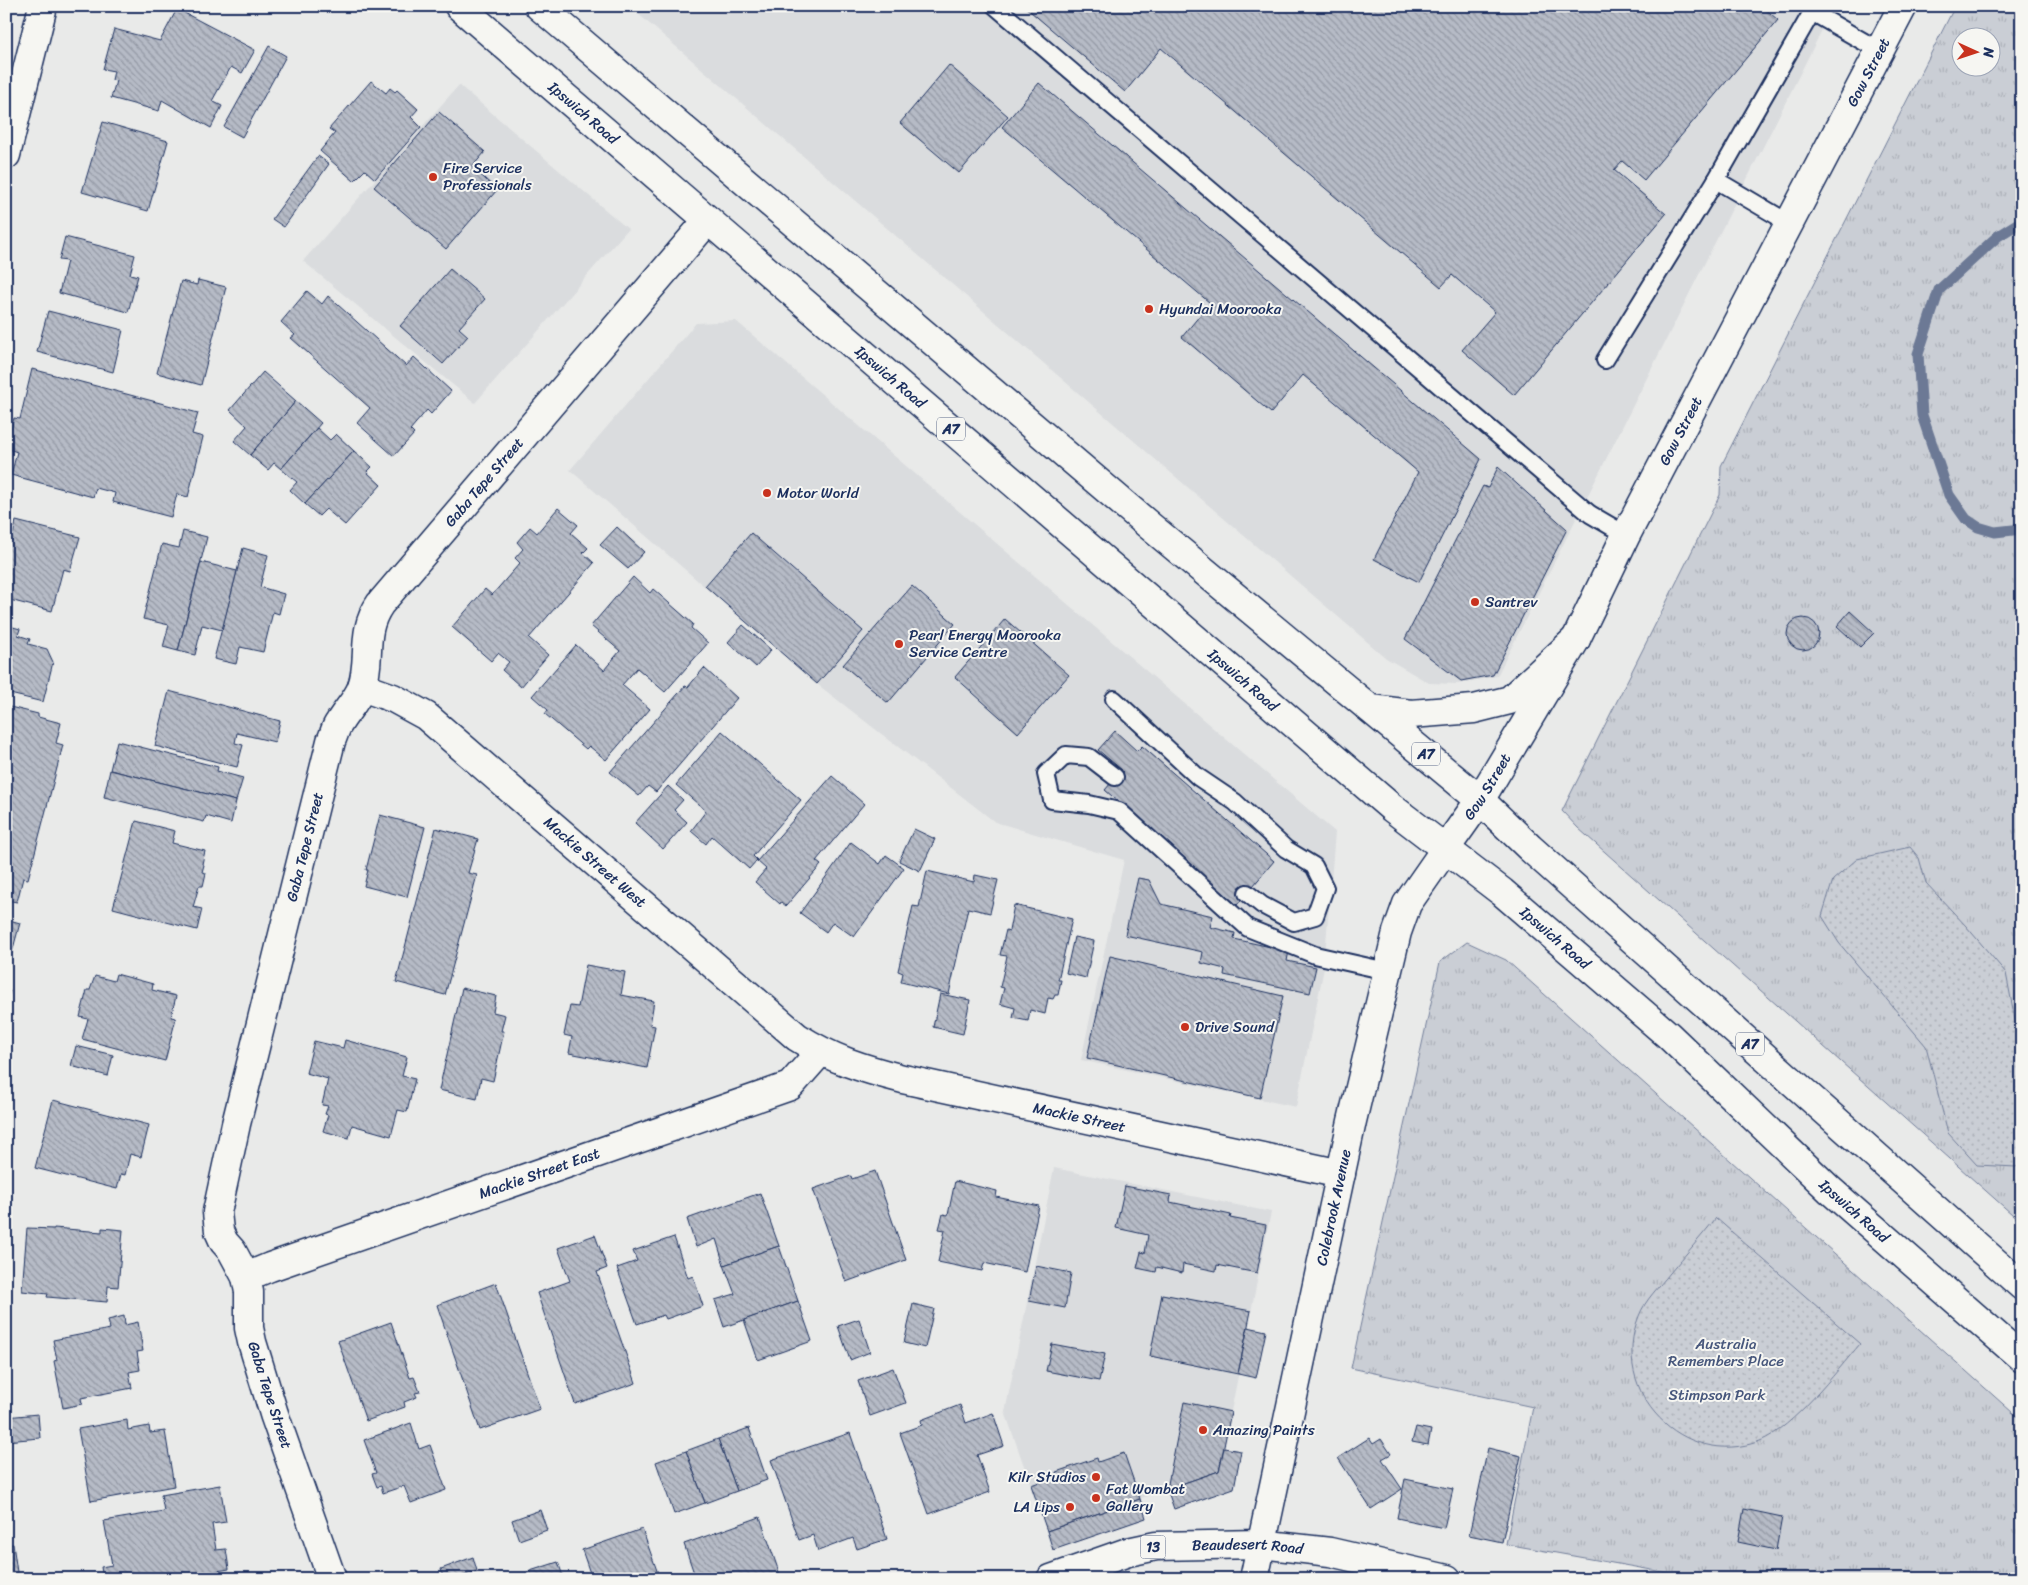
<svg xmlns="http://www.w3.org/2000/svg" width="2028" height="1585" viewBox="0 0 2028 1585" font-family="Sriracha,sans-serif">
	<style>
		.built { fill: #dadcde }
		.park { fill: url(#park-tufts); stroke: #727e9a; fill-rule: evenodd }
		.garden { fill: url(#garden-dots); stroke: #727e9a }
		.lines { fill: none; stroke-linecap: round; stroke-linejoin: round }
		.stream { stroke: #6c7995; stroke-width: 11 }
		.building { fill: url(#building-back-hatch); stroke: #1b2f5e }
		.lane-casing { stroke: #1b2f5e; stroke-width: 20 }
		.street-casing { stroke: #1b2f5e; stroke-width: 31 }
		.secondary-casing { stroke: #1b2f5e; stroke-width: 31 }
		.highway-casing { stroke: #1b2f5e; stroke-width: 31 }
		.lane { stroke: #f6f6f2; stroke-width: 16 }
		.street { stroke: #f6f6f2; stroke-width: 28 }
		.secondary { stroke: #f6f6f2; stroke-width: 28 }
		.highway { stroke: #f6f6f2; stroke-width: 28 }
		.poi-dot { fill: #c8321e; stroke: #f6f6f2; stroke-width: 2 }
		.labels { text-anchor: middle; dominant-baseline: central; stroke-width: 4; stroke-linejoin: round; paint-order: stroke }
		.shield { fill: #f6f6f2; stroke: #5d6b8a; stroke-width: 1 }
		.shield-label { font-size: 14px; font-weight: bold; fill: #1b2f5e }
		.street-label { font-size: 15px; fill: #1b2f5e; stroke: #f6f6f2 }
		.poi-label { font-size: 15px; fill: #1b2f5e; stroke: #f6f6f2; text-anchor: start }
		.park-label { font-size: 15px; fill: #47577c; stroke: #f6f6f2 }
	</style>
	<defs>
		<pattern id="park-tufts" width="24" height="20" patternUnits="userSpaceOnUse" patternTransform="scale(1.25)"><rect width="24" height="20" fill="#caced5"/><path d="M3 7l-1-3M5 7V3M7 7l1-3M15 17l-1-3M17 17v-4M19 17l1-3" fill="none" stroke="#adb1b9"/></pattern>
		<pattern id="garden-dots" width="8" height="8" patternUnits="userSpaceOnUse" patternTransform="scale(1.25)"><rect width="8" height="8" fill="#caced5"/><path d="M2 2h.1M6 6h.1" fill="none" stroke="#adb1b9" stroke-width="1.8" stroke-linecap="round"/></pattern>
		<pattern id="building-back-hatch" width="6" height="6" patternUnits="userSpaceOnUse" patternTransform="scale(1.25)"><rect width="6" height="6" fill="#b6bbc6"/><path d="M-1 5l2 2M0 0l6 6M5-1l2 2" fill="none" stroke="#9398a4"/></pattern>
	</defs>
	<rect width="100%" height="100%" fill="#e9eae9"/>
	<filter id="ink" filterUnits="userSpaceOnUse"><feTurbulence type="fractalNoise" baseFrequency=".02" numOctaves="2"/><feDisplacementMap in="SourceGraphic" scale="10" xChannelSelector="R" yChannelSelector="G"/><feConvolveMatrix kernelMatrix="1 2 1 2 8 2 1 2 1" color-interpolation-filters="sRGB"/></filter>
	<g filter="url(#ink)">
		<g class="built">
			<path d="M629,6H1834L1497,676L1458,684L1429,683L1386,658Z"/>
			<path d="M459,85L628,229L475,403L303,261Z"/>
			<path d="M736,321L1335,832L1324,968L1296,1107L1081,1060L1124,860L995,822L817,684L570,470L696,323Z"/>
			<path d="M1054,1168L1271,1212L1219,1471L1047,1531L1005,1412Z"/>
		</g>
		<g class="park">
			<path d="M1955,6H2022V1223L1578,828L1562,811L1720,495L1721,466ZM1960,38H1990V68H1960Z"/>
			<path d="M1467,942L1506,960L2022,1421V1579H1702L1506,1544L1533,1407L1351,1368L1440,962Z"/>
		</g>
		<g class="garden">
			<path d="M1910,847L1919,858L1926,883L1966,926L2006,973L2016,1025L2022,1034V1163L2016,1167L1977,1165L1948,1133L1926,1046L1839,943L1822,916L1833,880L1857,859Z"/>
			<path d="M1716,1218L1860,1344C1835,1373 1794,1427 1760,1441C1684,1470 1608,1392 1639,1316C1645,1300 1659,1287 1670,1273C1685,1255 1701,1237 1716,1218Z"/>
		</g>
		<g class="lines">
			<path class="stream" d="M2022,221L1998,236L1939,290L1918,354L1922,415L1949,495L1966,519L1978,527L1995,532L2022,529"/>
		</g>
		<g class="building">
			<path d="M1024,6H1762L1778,20L1644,180L1622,161L1614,170L1666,214L1514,395L1462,350L1495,312L1452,275L1441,287L1161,48L1125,92Z"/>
			<path d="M177,9L255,50L242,73L231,67L212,101L222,106L211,128L162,100L159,111L111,98L116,81L112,80L114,71L103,69L114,29L160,41Z"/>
			<path d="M269,46L286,56L242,137L224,127Z"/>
			<path d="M949,65L1008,116L959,173L900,123Z"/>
			<path d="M371,81L386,93L390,88L395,92L397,90L418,109L411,117L421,127L375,179L365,170L354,181L320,151L335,133L329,129Z"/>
			<path d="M1039,83L1481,459L1419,582L1374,559L1418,472L1303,375L1271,413L1182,337L1210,303L1002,127Z"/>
			<path d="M439,112L485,152L472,167L497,190L446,249L374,187Z"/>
			<path d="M103,122L168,141L148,211L82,192Z"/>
			<path d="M318,156L329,164L284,227L272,219Z"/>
			<path d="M65,237L135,255L130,274L138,276L128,312L59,293L67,261L59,260Z"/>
			<path d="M450,269L485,299L459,328L468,336L443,364L400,326Z"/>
			<path d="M198,280L226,287L201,385L157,373L181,281L197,285Z"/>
			<path d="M307,291L322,304L328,296L406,366L414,357L451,391L431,414L427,410L410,430L414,434L394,456L357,423L370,408L291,338L295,335L281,322Z"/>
			<path d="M48,311L123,330L113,372L37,352Z"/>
			<path d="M32,369L198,413L192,434L203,437L188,497L177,494L171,517L113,502L115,493L96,488L93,497L11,475L17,452L6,448L14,418L20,419Z"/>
			<path d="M263,372L296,401L250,455L234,441L247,426L230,410Z"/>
			<path d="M296,401L321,423L281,469L274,463L268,470L250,455Z"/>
			<path d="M317,428L330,440L336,434L354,451L305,504L290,490L297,482L281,469Z"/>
			<path d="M354,451L372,467L367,472L381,485L345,525L326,509L319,516L305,504Z"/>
			<path d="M1498,467L1567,529L1493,675L1461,681L1405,639L1483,486L1488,488Z"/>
			<path d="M558,508L578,525L571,533L588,548L583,553L594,563L529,638L548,655L521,687L502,670L509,662L498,653L491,661L452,627L485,589L492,595L520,563L515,558L523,549L517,542L530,527L537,533Z"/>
			<path d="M16,521L80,537L70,571L63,569L52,611L6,599V534H13Z"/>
			<path d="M617,527L644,552L628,569L600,545Z"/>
			<path d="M183,531L207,537L178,651L163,647L169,625L143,619L162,544L179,548Z"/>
			<path d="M751,533L863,631L817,684L705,586Z"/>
			<path d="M243,548L268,555L260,587L284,594L279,614L273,612L263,652L240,647L236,664L214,659Z"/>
			<path d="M201,562L237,571L222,630L202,625L195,655L178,651Z"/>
			<path d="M633,577L650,593L653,589L693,624L691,628L708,643L665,692L637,668L622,685L650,709L606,760L589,746L586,749L545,714L548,710L532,696L576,645L604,670L620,651L591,626Z"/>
			<path d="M912,586L955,624L888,703L843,665Z"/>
			<path d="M1850,611L1874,633L1860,647L1837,626Z"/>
			<circle cx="1803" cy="634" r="16"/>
			<path d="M1005,619L1069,675L1018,733L955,677Z"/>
			<path d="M6,625L20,629L18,635L30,639L28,644L47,649L53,662L43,702L6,693Z"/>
			<path d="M743,625L771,650L756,667L728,642Z"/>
			<path d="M704,668L737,698L656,792L648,786L639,796L610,772L685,686L688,687Z"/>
			<path d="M169,691L280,721L275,742L237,733L235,743L243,745L237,767L155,746Z"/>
			<path d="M6,706L38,714V717L61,723L56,743L63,745L28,879L23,878L17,902L6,900Z"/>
			<path d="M722,731L801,800L753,856L757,860L749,869L712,836L706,844L691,831L706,811L676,785Z"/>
			<path d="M1115,731L1137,751L1142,746L1274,861L1237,905L1105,790L1122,770L1098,750Z"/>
			<path d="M117,741L218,767L217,771L243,778L236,801L110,770Z"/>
			<path d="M110,770L236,801L231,823L206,816L204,822L104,797Z"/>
			<path d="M832,776L864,804L816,861L821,865L786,906L781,902L780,904L755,882L766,869L757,861Z"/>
			<path d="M668,786L683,800L674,810L687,822L663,849L635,823Z"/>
			<path d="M380,815L425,827L407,897L364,886L368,870H366Z"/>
			<path d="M136,821L175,831L172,843L205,851L202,864L204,865L202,872L206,873L203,886H199L193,907L202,909L197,930L113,908Z"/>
			<path d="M436,828L478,839L468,873L477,875L445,995L396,982Z"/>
			<path d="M914,829L935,839L920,871L899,861Z"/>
			<path d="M851,842L880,864L886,855L904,868L854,937L833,922L826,932L800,913Z"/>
			<path d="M927,871L974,882L975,875L998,880L990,913L968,908L949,994L901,982L903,973L898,971L913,906L919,907Z"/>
			<path d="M1138,878L1149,880L1161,904L1213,916L1210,927L1235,933L1234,939L1289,951L1287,961L1316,967L1310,993L1224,975L1225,969L1201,963L1203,952L1125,935Z"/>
			<path d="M1014,905L1072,919L1058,980H1061L1058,995H1055L1053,999L1048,998L1045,1014L1030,1010L1028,1021L1013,1018L1015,1008L1000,1004L1004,988L1000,987L1007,956L1000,955L1006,930L1009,931Z"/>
			<path d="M6,919L20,923L11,956L6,955Z"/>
			<path d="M1074,937L1094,941L1086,978L1066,973Z"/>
			<path d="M6,955L11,956L7,975H6Z"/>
			<path d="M1110,956L1283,996L1260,1098L1087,1058Z"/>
			<path d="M586,965L625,972L621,995L654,1001L650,1025L655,1026L647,1068L569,1053L572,1037L564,1035L570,1006L578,1007Z"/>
			<path d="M116,974L153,984L152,990L176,996L171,1017L176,1018L165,1061L82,1039L88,1019L80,1017L87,990H90L95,976L114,981Z"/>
			<path d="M462,988L496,996L493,1012L505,1015L501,1031H504L493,1081L481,1078L477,1099L439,1090Z"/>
			<path d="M6,990L10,991L6,1004Z"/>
			<path d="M940,994L970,1000L963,1034L933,1027Z"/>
			<path d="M345,1040L407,1057L402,1076L415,1079L407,1112L398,1110L391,1136L352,1125L349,1138L323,1131L328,1115L325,1114L328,1106L322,1105L328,1079L306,1073L314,1041L343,1048Z"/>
			<path d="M76,1046L113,1055L108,1076L71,1066Z"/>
			<path d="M53,1100L149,1125L141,1157L130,1154L125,1175L121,1174L117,1189L35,1168Z"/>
			<path d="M875,1171L906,1260L846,1282L813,1189L851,1176L852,1179Z"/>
			<path d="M955,1181L997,1191L996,1197L1039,1206L1025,1272L984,1263L982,1271L938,1262L945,1230L939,1229L943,1214L948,1215Z"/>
			<path d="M1125,1186L1171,1195L1170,1202L1231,1215L1230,1218L1266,1225L1257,1273L1217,1265L1216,1271L1183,1264L1182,1273L1157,1267L1156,1272L1137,1268L1141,1252L1145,1253L1148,1235L1116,1228Z"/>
			<path d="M760,1193L779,1246L724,1265L716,1239L696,1247L687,1219Z"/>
			<path d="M27,1228L54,1229V1228L102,1232V1228L123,1230L118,1287L108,1286L107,1302L47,1297L48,1294L22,1291Z"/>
			<path d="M595,1235L607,1268L597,1272L636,1383L575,1404L537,1293L570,1281L558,1248Z"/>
			<path d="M674,1237L688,1278L693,1276L703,1306L666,1319L664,1315L637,1324L617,1268L637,1261L633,1251Z"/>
			<path d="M779,1246L798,1301L724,1327L715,1300L735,1294L724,1265Z"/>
			<path d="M1036,1266L1071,1273L1065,1308L1029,1301Z"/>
			<path d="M496,1283L540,1409L480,1430L437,1305Z"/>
			<path d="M1162,1294L1251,1311L1238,1374L1150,1356Z"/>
			<path d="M798,1301L812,1341L758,1360L744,1320Z"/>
			<path d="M913,1304L934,1309L925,1348L904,1343Z"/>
			<path d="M124,1316L125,1325L138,1322L143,1351L137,1352L140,1370L129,1372L132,1388L81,1398L82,1404L63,1408L54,1361L57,1360L53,1340L110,1329L108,1320Z"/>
			<path d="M859,1319L870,1352L850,1360L838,1326Z"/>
			<path d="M391,1322L410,1378L414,1377L420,1392L415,1393L417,1397L404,1402L405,1407L366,1421L338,1341Z"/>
			<path d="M1248,1327L1266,1331L1256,1378L1238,1374Z"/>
			<path d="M1052,1344L1105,1354L1099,1381L1046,1371Z"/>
			<path d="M893,1368L906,1403L870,1416L858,1381Z"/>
			<path d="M1184,1402L1231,1412L1219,1471L1167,1489Z"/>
			<path d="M960,1405L966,1423L993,1413L1004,1446L977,1455L990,1492L929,1514L900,1433L922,1425L921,1420Z"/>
			<path d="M38,1414L40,1438L6,1441V1417Z"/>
			<path d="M127,1420L128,1430L149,1426L150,1433L165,1431L174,1486L91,1501L78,1429Z"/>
			<path d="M411,1423L419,1449L430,1445L446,1490L411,1503L404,1486L383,1493L381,1486L377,1487L372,1474L376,1473L364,1440Z"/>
			<path d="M1416,1427L1431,1430L1428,1445L1412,1442Z"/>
			<path d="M749,1428L767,1480L737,1491L718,1439Z"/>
			<path d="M850,1433L887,1539L857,1549L853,1538L818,1551L813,1535L799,1540L771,1460Z"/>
			<path d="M1369,1438L1373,1444L1381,1439L1391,1454L1382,1459L1402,1489L1371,1509L1338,1458Z"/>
			<path d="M718,1439L737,1491L705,1503L686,1451Z"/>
			<path d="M1224,1448L1241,1451L1234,1488L1174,1509L1167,1489L1219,1471Z"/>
			<path d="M1488,1448L1521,1456L1502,1542L1469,1535Z"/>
			<path d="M686,1451L705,1503L674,1514L656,1462Z"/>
			<path d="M1124,1453L1140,1499L1047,1531L1031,1485L1057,1476L1056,1472L1097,1458L1098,1462Z"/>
			<path d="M1405,1479L1453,1489L1444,1528L1397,1518Z"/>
			<path d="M220,1485L226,1522L212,1524L216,1550L226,1549L229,1569L170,1579H103L101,1567L112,1565L104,1521L164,1511L161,1495Z"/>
			<path d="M1140,1499L1146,1518L1053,1550L1047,1531Z"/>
			<path d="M1744,1509L1782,1517L1776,1550L1738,1542Z"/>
			<path d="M540,1510L547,1530L519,1540L512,1520Z"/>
			<path d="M760,1517L781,1578L696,1579L684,1544Z"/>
			<path d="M642,1529L660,1579H592L582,1550Z"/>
			<path d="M6,1544V1545L13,1544L18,1579H6Z"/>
			<path d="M473,1557L477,1571L454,1579H444L441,1569Z"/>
			<path d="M558,1562L564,1579H524L529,1577L527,1572Z"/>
		</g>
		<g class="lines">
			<defs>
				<g id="lane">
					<path d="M995,6L1590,514L1626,535"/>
					<path d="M1812,12L1880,51"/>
					<path d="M1716,180L1789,223"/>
					<path d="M1605,360L1716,180L1812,12L1813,6"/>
					<path d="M1114,699L1198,777L1235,802L1286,849L1314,866L1325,888L1315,916L1294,922L1262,905L1247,893"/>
					<path d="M1115,777L1089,757L1066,755L1046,774L1052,800L1089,804L1119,811L1248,928L1315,955L1387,971"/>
				</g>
				<g id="street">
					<path d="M6,155L43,6"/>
					<path id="s1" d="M362,687L393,698L426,716L797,1037C831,1059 864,1069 903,1079L1341,1174"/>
					<path id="s2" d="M246,1277L270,1267L790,1086L820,1052"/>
					<path id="s3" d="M332,1579L274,1414L252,1342L249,1328V1292L246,1277L232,1251L224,1242L219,1231L217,1212L236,1124L331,741C334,735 335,728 339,723C346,711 357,700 362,687C372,657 360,633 380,604L708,220"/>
					<path id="s4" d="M1254,1579L1352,1121L1397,932L1407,904L1446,848"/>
				</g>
				<g id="secondary">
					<path id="s5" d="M1446,848L1480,800L1576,639L1626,535L1903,6"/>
				</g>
				<g id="highway">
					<path id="s6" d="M459,6L1392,808L1502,892L1668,1035L1830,1190L2022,1358"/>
					<path d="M539,6L1151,527L1480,800L1530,848L2022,1286"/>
					<path d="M1371,709L1411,714L1474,709L1510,700L1576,639"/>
					<path id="s7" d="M1051,1579L1128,1552L1156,1546L1260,1544L1330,1552L1447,1579"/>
				</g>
			</defs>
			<use href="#lane" class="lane-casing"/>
			<use href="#street" class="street-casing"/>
			<use href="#secondary" class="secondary-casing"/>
			<use href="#highway" class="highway-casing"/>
			<use href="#lane" class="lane"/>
			<use href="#street" class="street"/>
			<use href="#secondary" class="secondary"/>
			<use href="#highway" class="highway"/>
		</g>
	</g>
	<g class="poi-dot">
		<circle cx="433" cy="177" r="5"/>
		<circle cx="1149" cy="309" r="5"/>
		<circle cx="767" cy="493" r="5"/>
		<circle cx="1475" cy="602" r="5"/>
		<circle cx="899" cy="644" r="5"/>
		<circle cx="1185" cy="1027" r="5"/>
		<circle cx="1203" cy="1430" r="5"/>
		<circle cx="1096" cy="1477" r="5"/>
		<circle cx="1096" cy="1498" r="5"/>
		<circle cx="1070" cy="1507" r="5"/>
	</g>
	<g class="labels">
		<g class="shield">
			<rect x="937" y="417.5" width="28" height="23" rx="4"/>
			<rect x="1412" y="742.5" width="28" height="23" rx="4"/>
			<rect x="1736" y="1032.5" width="28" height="23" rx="4"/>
			<rect x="1140.5" y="1535.5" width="25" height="23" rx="4"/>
		</g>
		<g class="shield-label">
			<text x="951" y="429">A7</text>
			<text x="1426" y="754">A7</text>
			<text x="1750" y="1044">A7</text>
			<text x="1153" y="1547">13</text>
		</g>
		<g class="street-label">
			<text stroke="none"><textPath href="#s5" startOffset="884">Gow Street</textPath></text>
			<text stroke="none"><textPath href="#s6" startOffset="164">Ipswich Road</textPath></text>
			<text stroke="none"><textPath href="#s6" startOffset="569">Ipswich Road</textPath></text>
			<text stroke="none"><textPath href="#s5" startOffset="479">Gow Street</textPath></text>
			<text stroke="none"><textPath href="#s3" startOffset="1182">Gaba Tepe Street</textPath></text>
			<text stroke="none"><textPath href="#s6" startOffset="1034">Ipswich Road</textPath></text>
			<text stroke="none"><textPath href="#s5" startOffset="74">Gow Street</textPath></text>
			<text stroke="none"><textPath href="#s3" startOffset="764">Gaba Tepe Street</textPath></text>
			<text stroke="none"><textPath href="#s1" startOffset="294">Mackie Street West</textPath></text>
			<text stroke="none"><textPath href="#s6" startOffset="1439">Ipswich Road</textPath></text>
			<text stroke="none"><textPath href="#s1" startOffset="856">Mackie Street</textPath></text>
			<text stroke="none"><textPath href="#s2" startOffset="311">Mackie Street East</textPath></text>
			<text stroke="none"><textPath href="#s4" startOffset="380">Colebrook Avenue</textPath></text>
			<text stroke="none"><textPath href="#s6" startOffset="1844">Ipswich Road</textPath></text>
			<text transform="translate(270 1395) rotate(72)">Gaba Tepe Street</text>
			<text stroke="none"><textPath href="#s7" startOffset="202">Beaudesert Road</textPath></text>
		</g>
		<g class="poi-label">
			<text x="443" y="168">Fire Service<tspan x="443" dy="17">Professionals</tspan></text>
			<text x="1159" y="309">Hyundai Moorooka</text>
			<text x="777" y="493">Motor World</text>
			<text x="1485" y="602">Santrev</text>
			<text x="909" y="635">Pearl Energy Moorooka<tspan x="909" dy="17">Service Centre</tspan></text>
			<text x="1195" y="1027">Drive Sound</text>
			<text x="1213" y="1430">Amazing Paints</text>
			<text x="1086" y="1477" text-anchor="end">Kilr Studios</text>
			<text x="1106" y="1489">Fat Wombat<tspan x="1106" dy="17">Gallery</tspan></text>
			<text x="1060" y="1507" text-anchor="end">LA Lips</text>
		</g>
		<g class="park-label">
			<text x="1726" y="1344">Australia<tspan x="1726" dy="17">Remembers Place</tspan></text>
			<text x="1717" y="1395">Stimpson Park</text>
		</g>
	</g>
	<rect width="2028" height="1585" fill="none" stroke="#f6f6f2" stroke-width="25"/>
	<rect x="12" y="12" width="2003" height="1560" fill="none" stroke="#1b2f5e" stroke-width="2" filter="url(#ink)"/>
	<g transform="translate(1976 52) rotate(93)"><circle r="24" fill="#f6f6f2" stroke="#9ea6b7"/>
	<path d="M0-4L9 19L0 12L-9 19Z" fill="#c8321e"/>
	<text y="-8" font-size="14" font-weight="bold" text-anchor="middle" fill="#1b2f5e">N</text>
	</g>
</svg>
